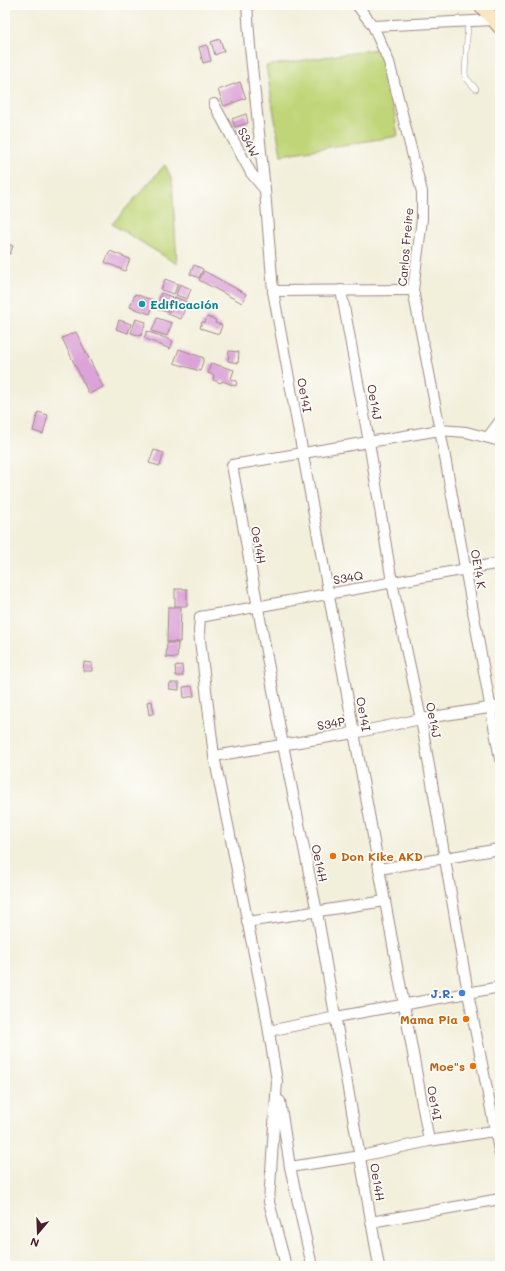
<svg xmlns="http://www.w3.org/2000/svg" width="505" height="1271" viewBox="0 0 505 1271" font-family="Mali,sans-serif">
	<style>
		.green { fill: #c0d578; stroke: #857a52 }
		.building { fill: #dca3d8 }
		.lines { fill: none; stroke-linecap: round; stroke-linejoin: round }
		.lane-casing { stroke: #9e8783; stroke-width: 6 }
		.street-casing { stroke: #9e8783; stroke-width: 12 }
		.secondary-casing { stroke: #9e8783; stroke-width: 16 }
		.lane { stroke: #fff; stroke-width: 5 }
		.street { stroke: #fff; stroke-width: 10 }
		.secondary { stroke: #fbe6c4; stroke-width: 14 }
		.culture-dot { fill: #0f9aa8; stroke: #fdfcf7; stroke-width: 1.5 }
		.food-dot { fill: #e8710a; stroke: #fdfcf7; stroke-width: 1.5 }
		.shop-dot { fill: #3f7fe0; stroke: #fdfcf7; stroke-width: 1.5 }
		.labels { text-anchor: middle; dominant-baseline: central; stroke-width: 3.5; stroke-linejoin: round; paint-order: stroke }
		.street-label { font-size: 12px; fill: #4a1f2b; stroke: #fdfcf7 }
		.culture-label { font-size: 12px; font-weight: bold; fill: #0d838f; stroke: #fdfcf7; text-anchor: start }
		.food-label { font-size: 12px; font-weight: bold; fill: #c56008; stroke: #fdfcf7; text-anchor: end }
		.shop-label { font-size: 12px; font-weight: bold; fill: #366cbe; stroke: #fdfcf7; text-anchor: end }
	</style>
	<rect width="100%" height="100%" fill="#fdfcf7"/>
	<filter id="ink" filterUnits="userSpaceOnUse"><feTurbulence type="fractalNoise" baseFrequency=".025" numOctaves="2"/><feDisplacementMap in="SourceGraphic" scale="8" xChannelSelector="R" yChannelSelector="G"/><feConvolveMatrix kernelMatrix="1 2 1 2 8 2 1 2 1" color-interpolation-filters="sRGB"/></filter>
	<filter id="wash" filterUnits="userSpaceOnUse"><feTurbulence type="fractalNoise" baseFrequency=".012" numOctaves="4" result="noise"/><feDisplacementMap in="SourceGraphic" scale="16" xChannelSelector="R" yChannelSelector="G"/><feGaussianBlur stdDeviation="0.9" result="paint"/><feColorMatrix in="noise" values="0 0 0 0 0 0 0 0 0 0 0 0 0 0 0 0 0 1.4 0 .05"/><feComposite in="paint" operator="in"/></filter>
	<g filter="url(#wash)">
		<rect width="100%" height="100%" fill="#f2efdb"/>
		<g class="green">
			<path d="M384,48L398,136L281,155L266,66Z"/>
			<path d="M165,165L172,179L177,264L112,224Z"/>
		</g>
		<g id="blocks">
			<g class="building">
				<path d="M220,39L224,51L215,55L211,42Z"/>
				<path d="M207,45L211,61L203,63L199,47Z"/>
				<path d="M240,82L246,98L224,106L218,90Z"/>
				<path d="M246,114L248,123L235,127L232,119Z"/>
				<path d="M5,243L13,246L10,254L5,252Z"/>
				<path d="M110,251L130,259L125,271L105,262Z"/>
				<path d="M194,265L203,269L199,278L190,274Z"/>
				<path d="M204,271L246,294L242,303L199,280Z"/>
				<path d="M165,279L178,284L174,294L161,290Z"/>
				<path d="M180,284L191,289L187,299L176,295Z"/>
				<path d="M161,293L172,297L167,312L156,309Z"/>
				<path d="M135,294L155,301L150,314L130,307Z"/>
				<path d="M175,297L187,302L181,319L168,314Z"/>
				<path d="M207,317L216,320L215,323L222,325L219,334L200,328L202,322H205Z"/>
				<path d="M157,318L172,323L167,336L152,331Z"/>
				<path d="M136,319L146,322L141,336L131,333Z"/>
				<path d="M119,320L131,324L128,333L116,329Z"/>
				<path d="M147,331L173,341L170,349L144,338Z"/>
				<path d="M76,332L103,387L89,394L62,338Z"/>
				<path d="M179,349L204,358L200,371L174,363Z"/>
				<path d="M229,351L239,352L238,363L228,361Z"/>
				<path d="M211,363L234,370L231,379L237,381L236,386L222,381L221,383L213,380L214,375L208,373Z"/>
				<path d="M38,412L48,415L43,434L33,431Z"/>
				<path d="M154,450L164,453L160,466L149,463Z"/>
				<rect x="175" y="589" width="12" height="17"/>
				<path d="M168,607H181L180,642H167Z"/>
				<path d="M167,643H178L177,658L166,657Z"/>
				<path d="M84,662L92,663V671H83Z"/>
				<path d="M182,665L183,676H176L175,666Z"/>
				<path d="M170,683H179V690L169,689Z"/>
				<path d="M192,686L194,696L184,698L183,687Z"/>
				<path d="M152,701L154,713L149,715L147,702Z"/>
			</g>
		</g>
	</g>
	<g filter="url(#ink)">
		<use href="#blocks" fill-opacity="0" stroke="#9e8783" stroke-width="1"/>
		<g class="lines">
			<defs>
				<path id="lane" d="M468,21L465,73L466,78L476,89"/>
				<g id="street">
					<path d="M247,5L250,47L265,190L273,291L429,1141"/>
					<path d="M357,5L373,26L389,62L422,192V219L413,290L440,430L500,759"/>
					<path d="M373,26L493,20"/>
					<path d="M214,104L251,173L265,190"/>
					<path d="M341,290L369,442L392,582L421,719L468,993L500,1155"/>
					<path d="M273,291L413,290"/>
					<path d="M488,437L500,421"/>
					<path d="M214,756L354,733L421,719L500,706"/>
					<path d="M379,869L500,849"/>
					<path d="M247,922L385,901"/>
					<path d="M269,1031L336,1017L500,987"/>
					<path d="M280,1101L290,1167L312,1266"/>
					<path d="M290,1167L361,1156L429,1141L500,1130"/>
					<path d="M371,1222L500,1199"/>
					<path d="M285,1266L284,1258L269,1202L277,1081L265,1008L214,756L199,632L200,617L500,563"/>
					<path d="M379,1266L317,912L283,745L232,465L440,430L466,432L500,441"/>
				</g>
				<path id="secondary" d="M481,5L500,27"/>
			</defs>
			<use href="#lane" class="lane-casing"/>
			<use href="#street" class="street-casing"/>
			<use href="#secondary" class="secondary-casing"/>
			<use href="#lane" class="lane"/>
			<use href="#street" class="street"/>
			<use href="#secondary" class="secondary"/>
		</g>
	</g>
	<circle class="culture-dot" cx="142" cy="304" r="4"/>
	<g class="food-dot">
		<circle cx="333" cy="856" r="4"/>
		<circle cx="466" cy="1019" r="4"/>
		<circle cx="473" cy="1066" r="4"/>
	</g>
	<circle class="shop-dot" cx="462" cy="993" r="4"/>
	<g class="labels">
		<g class="street-label">
			<text transform="translate(249 142) rotate(62)">S34W</text>
			<text transform="translate(405 247) rotate(-85)">Carlos Freire</text>
			<text transform="translate(305 395) rotate(80)">Oe14I</text>
			<text transform="translate(375 402) rotate(80)">Oe14J</text>
			<text transform="translate(259 545) rotate(80)">Oe14H</text>
			<text transform="translate(479 569) rotate(80)">OE14 K</text>
			<text transform="translate(348 577) rotate(-10)">S34Q</text>
			<text transform="translate(364 714) rotate(80)">Oe14I</text>
			<text transform="translate(434 720) rotate(79)">Oe14J</text>
			<text transform="translate(331 723) rotate(-10)">S34P</text>
			<text transform="translate(320 863) rotate(78)">Oe14H</text>
			<text transform="translate(435 1103) rotate(80)">Oe14I</text>
			<text transform="translate(378 1182) rotate(81)">Oe14H</text>
		</g>
		<g class="culture-label">
			<text x="150" y="304">Edificación</text>
		</g>
		<g class="food-label">
			<text x="341" y="856" text-anchor="start">Don Kike AKD</text>
			<text x="458" y="1019">Mama Pia</text>
			<text x="465" y="1066">Moe"s</text>
		</g>
		<g class="shop-label">
			<text x="454" y="993">J.R.</text>
		</g>
	</g>
	<rect width="505" height="1271" fill="none" stroke="#fdfcf7" stroke-width="20"/>
	<g transform="translate(38 1233) rotate(199)" stroke="#fdfcf7" stroke-width="3" paint-order="stroke">
	<path d="M0-3L7 15L0 10L-7 15Z" fill="#4a1f2b"/>
	<text y="-6" font-size="11" font-weight="bold" text-anchor="middle" fill="#4a1f2b">N</text>
	</g>
</svg>
